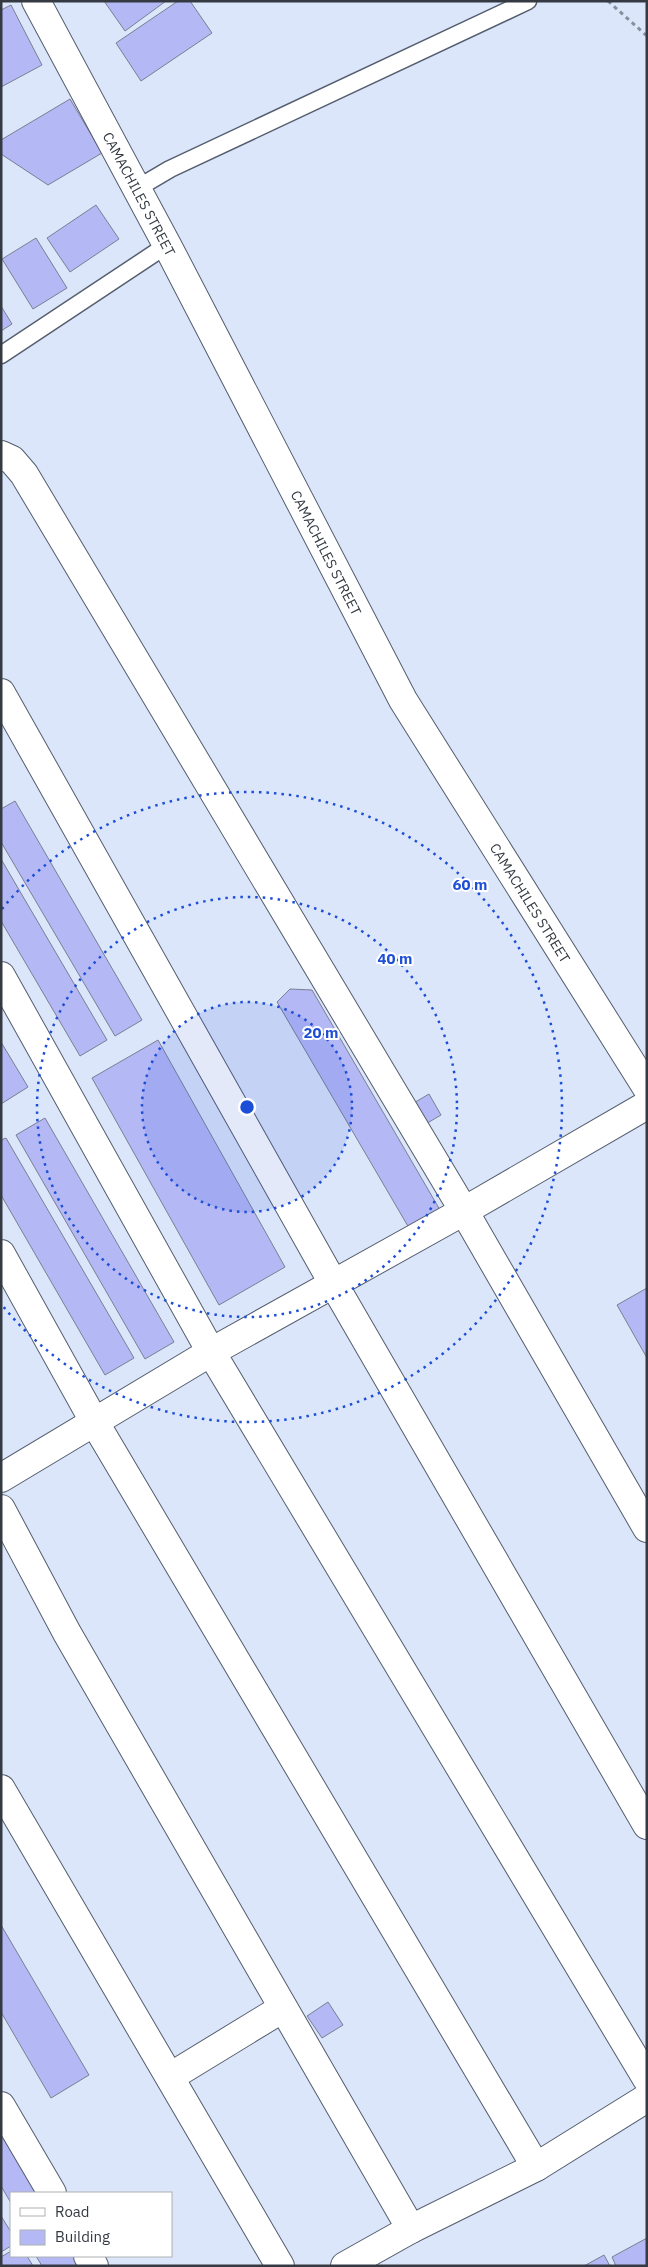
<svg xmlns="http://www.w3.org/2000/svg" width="648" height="2267" viewBox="0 0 648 2267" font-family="'IBM Plex Sans',sans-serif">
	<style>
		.building { fill: #b4b8f5; stroke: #7c7e92 }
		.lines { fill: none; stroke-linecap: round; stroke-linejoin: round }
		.service-casing { stroke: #545e6e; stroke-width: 19 }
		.minor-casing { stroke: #545e6e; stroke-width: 30 }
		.tertiary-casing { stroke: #545e6e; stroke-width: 30 }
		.path { stroke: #878f9d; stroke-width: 3; stroke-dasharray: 4 4; stroke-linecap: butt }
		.service { stroke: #fff; stroke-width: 16 }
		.minor { stroke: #fff; stroke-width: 28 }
		.tertiary { stroke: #fff; stroke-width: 28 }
		.ring { fill: none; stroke: #1d4ed8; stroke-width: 2.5; stroke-dasharray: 2.5 5 }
		.labels { text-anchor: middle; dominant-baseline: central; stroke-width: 4; stroke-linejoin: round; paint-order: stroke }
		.street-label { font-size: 14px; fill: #353a42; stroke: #fff }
		.centre { fill: #1d4ed8; stroke: #fff; stroke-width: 2.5 }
		.ring-label { font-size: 15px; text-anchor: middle; font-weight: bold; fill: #1d4ed8; stroke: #fff; stroke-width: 4; stroke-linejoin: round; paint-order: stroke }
	</style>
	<rect width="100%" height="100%" fill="#dbe6fa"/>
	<g class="building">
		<path d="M104,1H166L125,31Z"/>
		<path d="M178,1H190L212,33L141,81L116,43Z"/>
		<path d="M11,5L42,65L1,87V10Z"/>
		<path d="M70,99L102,153L48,185L1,154V140Z"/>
		<path d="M96,205L119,239L70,272L47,238Z"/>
		<path d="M36,238L67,288L33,309L2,259Z"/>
		<path d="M1,306L12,324L1,331Z"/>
		<path d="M15,801L142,1020L115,1036L1,842V809Z"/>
		<path d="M1,859L107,1040L80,1056L1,921Z"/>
		<path d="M290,989L312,990L440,1210L409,1228L277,1002Z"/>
		<path d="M158,1040L285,1267L219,1305L92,1078Z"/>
		<path d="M1,1042L28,1087L1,1104Z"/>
		<path d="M429,1094L441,1115L424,1125L412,1104Z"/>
		<path d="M45,1118L174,1342L145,1359L16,1135Z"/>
		<path d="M6,1138L134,1358L105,1375L1,1195V1140Z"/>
		<path d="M647,1288V1358L617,1305Z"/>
		<path d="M1,1925L89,2075L51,2098L1,2012Z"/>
		<path d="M328,2002L343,2025L322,2038L307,2016Z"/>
		<path d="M1,2117L47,2193H11V2203L1,2186Z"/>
		<path d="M1,2216L11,2232V2246L1,2252Z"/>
		<path d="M647,2238V2266H616L612,2257Z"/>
		<path d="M11,2251V2256H27L33,2266H1V2257Z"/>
		<path d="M604,2255L610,2266H584Z"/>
		<path d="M36,2256H86L92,2266H42Z"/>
	</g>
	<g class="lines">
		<defs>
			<g id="service">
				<path d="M136,189L170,169L528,1"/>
				<path d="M1,355L167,245"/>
			</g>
			<g id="minor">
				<path d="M1,455L12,460L24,474L464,1211L647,1528"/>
				<path d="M1,693L333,1283L647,1825"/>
				<path d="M1,976L211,1352L647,2079"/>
				<path d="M1,1254L95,1423L536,2167"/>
				<path d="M1,1478L211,1352L464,1211L647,1105"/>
				<path d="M1,1509L67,1633L411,2229"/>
				<path d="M1,1789L280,2266"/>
				<path d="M170,2077L283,2008"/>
				<path d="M1,2106L52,2193"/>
				<path d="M88,2256L94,2266"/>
				<path d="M345,2266L411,2229L536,2167L647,2098"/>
			</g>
			<path id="tertiary" d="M36,1L167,245L403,700L647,1088"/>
		</defs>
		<use href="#service" class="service-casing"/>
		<use href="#minor" class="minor-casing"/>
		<use href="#tertiary" class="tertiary-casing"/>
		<path class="path" d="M608,1L647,36"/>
		<use href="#service" class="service"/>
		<use href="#minor" class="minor"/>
		<use href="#tertiary" class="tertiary"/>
	</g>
	<circle cx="247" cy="1107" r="105" fill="#1d4ed8" fill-opacity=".12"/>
	<g class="ring">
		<circle cx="247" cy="1107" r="105"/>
		<circle cx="247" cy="1107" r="210"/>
		<path d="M2 909A315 315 0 1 1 2 1305"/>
	</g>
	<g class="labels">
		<g class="street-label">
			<text transform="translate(139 194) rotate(62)">CAMACHILES STREET</text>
			<text transform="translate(326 553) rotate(63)">CAMACHILES STREET</text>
			<text transform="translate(530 903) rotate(58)">CAMACHILES STREET</text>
		</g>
	</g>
	<circle cx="247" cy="1107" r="8" class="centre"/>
	<g class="ring-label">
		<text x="470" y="890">60 m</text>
		<text x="395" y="964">40 m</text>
		<text x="321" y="1038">20 m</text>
	</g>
	<rect width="648" height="2267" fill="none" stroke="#353a42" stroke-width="5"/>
	<rect x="10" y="2192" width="162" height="65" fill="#ffffff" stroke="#aeb0b3"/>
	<rect x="20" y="2208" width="25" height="8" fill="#ffffff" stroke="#aeb0b3"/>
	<text x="55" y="2217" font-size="15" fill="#353a42">Road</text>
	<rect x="20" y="2230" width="25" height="15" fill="#b4b8f5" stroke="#aeb0b3"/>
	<text x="55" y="2242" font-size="15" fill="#353a42">Building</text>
</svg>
